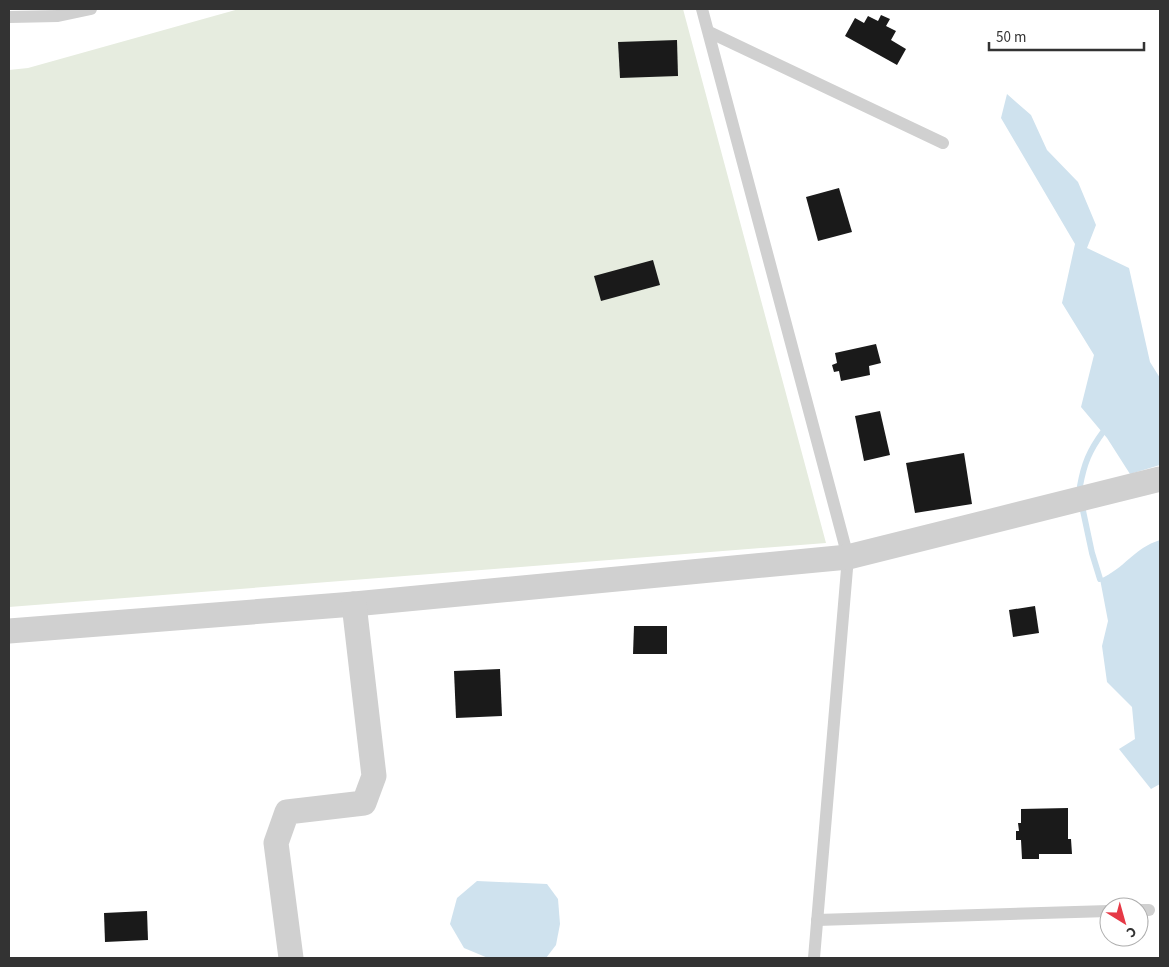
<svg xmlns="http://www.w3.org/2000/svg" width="1169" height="967" viewBox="0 0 1169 967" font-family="'Source Sans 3',sans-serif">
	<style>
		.green { fill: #e6ecdf }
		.water { fill: #cfe2ee }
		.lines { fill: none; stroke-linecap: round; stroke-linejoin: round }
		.stream { stroke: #cfe2ee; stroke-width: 6 }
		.building { fill: #1a1a1a }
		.lane { stroke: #d0d0d0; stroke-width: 12 }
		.street { stroke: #d0d0d0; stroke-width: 25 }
	</style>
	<rect width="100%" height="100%" fill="#fff"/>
	<path class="green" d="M239,9H683L826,543L9,607V70L28,68Z"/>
	<g class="water">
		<path d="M1007,94L1031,115L1047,150L1078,182L1096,225L1087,248L1129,268L1150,362L1160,378V465L1130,474L1107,438L1081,407L1094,355L1062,303L1075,244L1001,118Z"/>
		<path d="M1160,540V784L1151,789L1119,749L1135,739L1132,707L1107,682L1102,646L1108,621L1100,579C1124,569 1134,548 1160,540Z"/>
		<path d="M477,881L547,884L558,899L560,924L556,945L546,958H488L464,948L450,924L457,898Z"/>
	</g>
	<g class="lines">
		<g class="stream">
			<path d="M1080,486C1084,464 1089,451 1103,432"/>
			<path d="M1082,506L1092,553L1100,579"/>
		</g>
	</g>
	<g class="building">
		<path d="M881,15L890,19L886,26L896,31L891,40L906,49L897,65L845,36L855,18L864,23L868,16L878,21Z"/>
		<path d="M677,40L678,76L620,78L618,42Z"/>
		<path d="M839,188L852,232L818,241L806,197Z"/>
		<path d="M653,260L660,285L601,301L594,276Z"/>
		<path d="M876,344L881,363L869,366L870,375L841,381L839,371L834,372L832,365L837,363L835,353Z"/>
		<path d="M880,411L890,455L864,461L855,416Z"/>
		<path d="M964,453L972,504L915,513L906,463Z"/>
		<path d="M1035,606L1039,633L1013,637L1009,610Z"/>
		<path d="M634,626H667V654H633Z"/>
		<path d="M500,669L502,716L456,718L454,671Z"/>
		<path d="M1068,808V839H1071L1072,854H1039V859H1022L1021,840H1016V831H1019L1018,823H1021V809Z"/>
		<path d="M147,911L148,940L105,942L104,913Z"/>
	</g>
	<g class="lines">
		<g class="lane">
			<path d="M702,9L848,557L814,958"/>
			<path d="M9,17L58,16L91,9"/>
			<path d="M709,32L943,143"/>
			<path d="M1139,910H1149"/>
			<path d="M817,920L1109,911"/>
		</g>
		<g class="street">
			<path d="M9,631L354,604L848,557L1160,479"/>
			<path d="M291,958L276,843L287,812L364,803L374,776L354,604"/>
		</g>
	</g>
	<rect width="1169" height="967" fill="none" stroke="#333333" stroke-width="20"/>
	<g transform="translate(1124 922) rotate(143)"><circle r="24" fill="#ffffff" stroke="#adadad"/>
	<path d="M0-4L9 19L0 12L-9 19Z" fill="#e63946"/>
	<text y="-8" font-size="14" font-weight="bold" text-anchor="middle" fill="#333333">С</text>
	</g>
	<path d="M989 42v8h155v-8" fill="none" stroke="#333333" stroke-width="2.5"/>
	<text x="996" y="42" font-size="15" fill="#333333" stroke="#ffffff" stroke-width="4" paint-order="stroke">50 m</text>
</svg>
